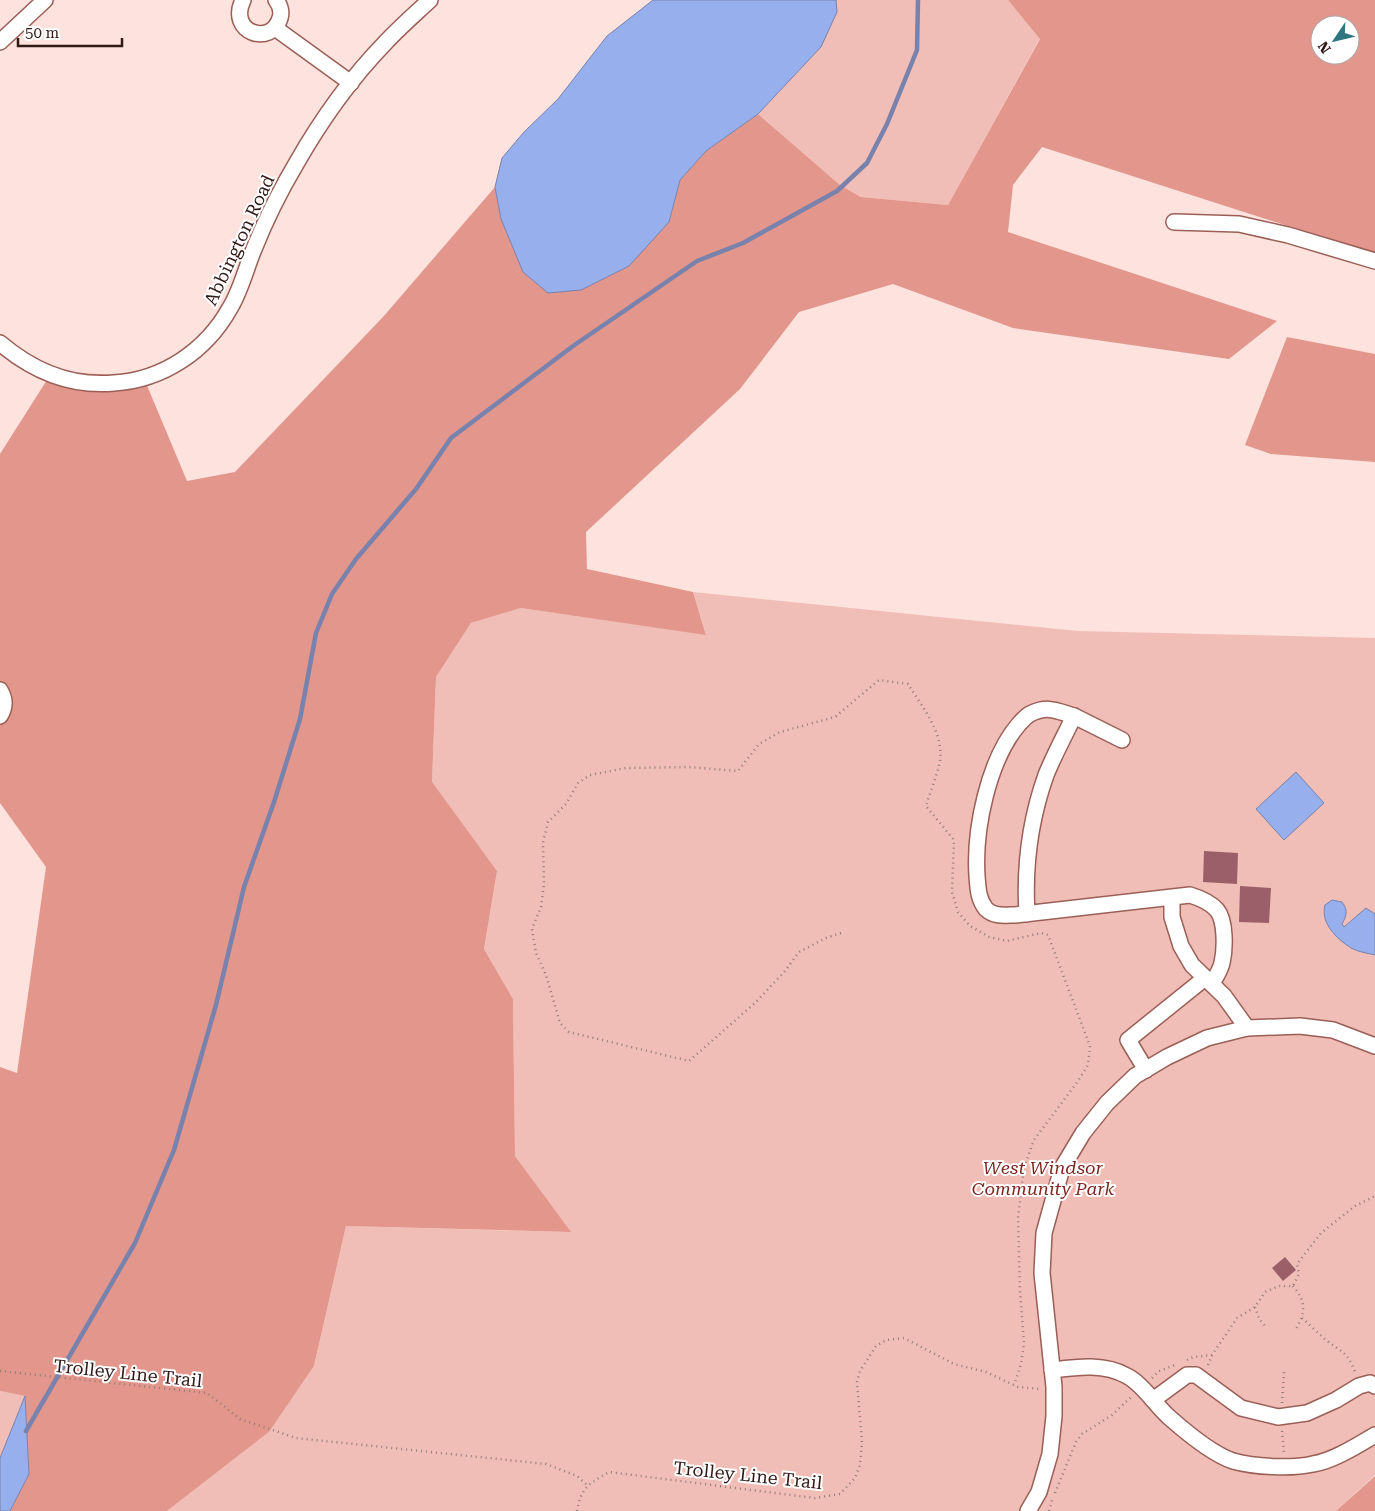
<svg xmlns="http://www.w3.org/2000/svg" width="1375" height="1511" viewBox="0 0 1375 1511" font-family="'Roboto Serif',serif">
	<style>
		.green { fill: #f0beb7 }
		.forest { fill: #e2968c; fill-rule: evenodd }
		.water { fill: #97afec; stroke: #7882ac }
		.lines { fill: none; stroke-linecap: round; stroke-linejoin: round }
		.stream { stroke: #7882ac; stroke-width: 4.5 }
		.building { fill: #9b5f6a }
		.minor-casing { stroke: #9a5f57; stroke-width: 18 }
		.path { stroke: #967c78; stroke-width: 2.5; stroke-dasharray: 1 4; stroke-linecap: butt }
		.minor { stroke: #fff; stroke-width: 15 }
		.labels { text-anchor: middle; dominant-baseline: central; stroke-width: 4; stroke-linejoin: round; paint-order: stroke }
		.street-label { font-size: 18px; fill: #311916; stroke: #fff }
		.park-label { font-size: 18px; font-style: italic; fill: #7e2620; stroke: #fff }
	</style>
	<rect width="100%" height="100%" fill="#fee2de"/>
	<g class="green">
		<path d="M836,0H1008L1040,38L948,205L861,197L840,185L758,114L821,47L837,12Z"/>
		<path d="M693,592L1078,631L1375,638V1475L1336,1511H167L269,1432L314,1366L346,1226L570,1232L515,1156L513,999L484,949L497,871L432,783L436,677L471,623L521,608L706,634Z"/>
		<path d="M0,1391L25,1396L0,1458Z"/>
	</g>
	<g class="forest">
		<path d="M1008,0H1375V254L1042,147L1013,185L1008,232L1277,321L1229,359L1013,328L893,284L799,312L740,389L586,532L587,569L693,592L706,635L521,608L471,623L436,677L432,782L497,871L484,949L513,999L515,1156L571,1232L346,1226L314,1366L269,1432L167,1511H10L29,1474L25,1396L0,1391V1067L17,1073L46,867L0,803V454L52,372L143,376L187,481L235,472L383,317L495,187L501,219L669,222L680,180L706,151L758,114L840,185L861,197L948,205L1040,39ZM1320,25H1350V55H1320Z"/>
		<path d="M1287,337L1375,354V462L1271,454L1245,445Z"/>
		<path d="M1375,1476V1511H1336Z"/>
	</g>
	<g class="water">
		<path d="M653,0H836L837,12L821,47L758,114L706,151L680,180L669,222L629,266L581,290L548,293L523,272L501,219L495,187L502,158L524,132L558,99L607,36Z"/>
		<path d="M1296,772L1324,803L1284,840L1256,809Z"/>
		<path d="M1332,900L1342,902C1348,910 1347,915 1342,924L1344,927L1366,908L1375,914V955C1367,953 1358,952 1351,948C1337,939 1320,923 1325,905Z"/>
		<path d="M25,1396L29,1474L10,1511H0V1458Z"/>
	</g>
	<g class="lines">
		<path class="stream" d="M26,1431L135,1243L174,1150L216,1005L244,887L274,802L300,719L316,633L332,594L356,559L416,489L451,438L573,346L697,261L743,243L837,191L867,163L887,124L917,50L918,0"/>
	</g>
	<g class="building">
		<path d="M1204,851L1238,853L1237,884L1203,882Z"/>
		<path d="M1240,886L1271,888L1269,923L1239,922Z"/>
		<path d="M1285,1257L1296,1270L1283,1281L1272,1268Z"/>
	</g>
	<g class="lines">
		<defs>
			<g id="minor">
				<path d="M243,0C227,33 272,47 280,18C282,12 280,5 276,0"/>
				<path d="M275,28L351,83"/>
				<path d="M0,42L45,0"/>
				<path d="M1174,222L1239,224L1288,235L1375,261"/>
				<path d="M0,343C33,371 70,387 114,383C163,380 206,351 230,308C241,290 246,268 254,249C266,219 280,191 296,164C321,120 351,78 386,42C400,27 415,14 430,0"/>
				<path d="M0,690C5,699 6,706 0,716"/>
				<path d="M1074,716L1122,740"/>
				<path d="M1172,898V917L1181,946L1192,965L1224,996L1247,1028"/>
				<path d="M1027,914C1024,866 1030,820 1046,775C1054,755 1065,735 1074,716C1057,711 1048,705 1030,714C1026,716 1022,721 1019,724C988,760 974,830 977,876C978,888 978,899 986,909C994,917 1005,915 1015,915L1190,895C1200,898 1210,902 1217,910C1226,921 1225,950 1222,963C1220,971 1215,978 1212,984"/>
				<path d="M1146,1070L1128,1040L1205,978"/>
				<path d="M1052,1370C1077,1367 1104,1363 1127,1376C1143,1384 1156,1406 1170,1418C1187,1433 1212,1454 1233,1461C1255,1467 1291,1469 1313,1464C1333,1461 1358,1445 1375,1435"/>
				<path d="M1153,1400L1187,1375H1196L1241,1408L1278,1417L1307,1413L1336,1400L1359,1386L1370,1383L1375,1386"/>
				<path d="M1028,1511L1039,1492L1050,1454L1054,1416V1387L1042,1273L1044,1233L1062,1168L1083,1133L1107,1103L1135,1076L1167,1057L1207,1038L1247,1028L1300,1026L1333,1030L1375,1046"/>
			</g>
		</defs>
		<use href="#minor" class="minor-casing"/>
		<g class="path">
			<path d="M841,933L826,938L799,952L785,971L755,1003L689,1061L569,1032L560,1023L546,975L536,953L532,929L541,907L544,884L543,843L548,822L566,804L578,783L590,775L626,768L688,767L738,771L759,744L780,732L835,717L879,680L908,684C922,707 944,732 940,761C937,776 930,792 926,806L954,840L952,892L958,912L970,926L989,937L1007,941L1041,933L1048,935L1090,1046L1088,1065L1078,1081L1034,1140L1024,1167L1018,1218L1020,1291L1024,1343L1021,1364L1014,1385"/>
			<path d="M1293,1286C1306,1301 1306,1312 1296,1329"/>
			<path d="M1255,1307L1259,1319L1266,1327"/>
			<path d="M1302,1318C1310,1325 1318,1333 1326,1340C1341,1352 1348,1352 1355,1372"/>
			<path d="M1187,1360L1193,1357L1212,1355L1237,1318L1255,1307L1265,1292L1279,1286H1293L1299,1274L1297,1264L1321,1233L1355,1206L1375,1196"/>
			<path d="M1208,1365L1212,1355"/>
			<path d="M0,1371L207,1393L240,1419L296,1438L546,1464L577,1476L587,1485"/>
			<path d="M1152,1378L1159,1371L1175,1365"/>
			<path d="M1282,1403L1284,1372"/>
			<path d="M1282,1431L1284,1453"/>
			<path d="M1055,1493L1076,1442L1082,1434L1112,1415L1131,1397"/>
			<path d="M577,1511C581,1487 589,1484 609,1472L815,1498L840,1494L855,1478L860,1465L862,1442L857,1382L860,1371L876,1346L886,1340L904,1338L954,1364L986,1372L1018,1387L1041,1389"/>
			<path d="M1049,1511L1052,1500"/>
		</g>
		<use href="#minor" class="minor"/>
	</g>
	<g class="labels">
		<g class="street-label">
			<text transform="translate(239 240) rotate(-65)">Abbington Road</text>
			<text transform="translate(128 1373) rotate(6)">Trolley Line Trail</text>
			<text transform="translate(748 1475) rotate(6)">Trolley Line Trail</text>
		</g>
		<g class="park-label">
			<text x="1043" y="1167">West Windsor<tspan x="1043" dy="21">Community Park</tspan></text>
		</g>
	</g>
	<g transform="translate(1335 40) rotate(235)"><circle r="24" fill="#ffffff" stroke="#ada3a2"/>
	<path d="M0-4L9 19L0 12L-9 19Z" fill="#2e7680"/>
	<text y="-8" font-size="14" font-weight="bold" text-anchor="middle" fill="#311916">N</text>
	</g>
	<path d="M18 38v8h104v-8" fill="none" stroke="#311916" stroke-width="2.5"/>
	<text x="25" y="38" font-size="15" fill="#311916" stroke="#ffffff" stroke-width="4" paint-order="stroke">50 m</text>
</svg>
